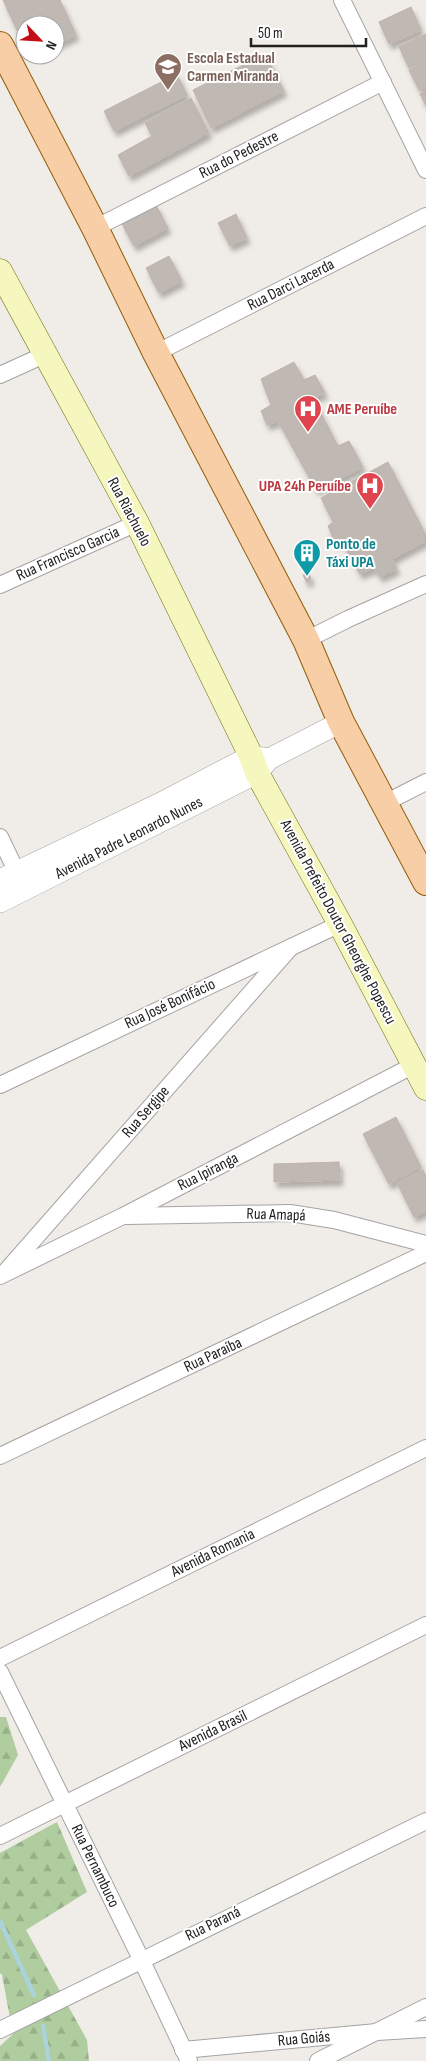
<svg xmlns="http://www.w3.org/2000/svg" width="426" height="2061" viewBox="0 0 426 2061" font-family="'Sofia Sans Condensed',sans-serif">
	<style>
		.forest { fill: url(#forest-firs) }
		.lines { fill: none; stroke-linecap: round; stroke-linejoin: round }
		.stream { stroke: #aad3db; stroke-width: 4.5 }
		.building { fill: #c0b8b3; stroke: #c1b3aa; filter: url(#shadow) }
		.minor-casing { stroke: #a4a4a4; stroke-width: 18 }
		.tertiary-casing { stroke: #a4a4a4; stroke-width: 22 }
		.secondary-casing { stroke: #6e720b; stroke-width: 25 }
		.primary-casing { stroke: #935d09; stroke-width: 28 }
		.minor { stroke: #fff; stroke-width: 16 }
		.tertiary { stroke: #fff; stroke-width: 21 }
		.secondary { stroke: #f6f6bf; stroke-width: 24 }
		.primary { stroke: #f7cea5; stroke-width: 26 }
		.labels { text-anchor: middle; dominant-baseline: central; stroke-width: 4; stroke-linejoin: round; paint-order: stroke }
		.education-label { font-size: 16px; font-weight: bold; fill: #785e54; stroke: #fff; text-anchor: start }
		.street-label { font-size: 16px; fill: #202020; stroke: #fff }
		.health-label { font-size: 16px; font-weight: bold; fill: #be3a42; stroke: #fff; text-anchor: start }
		.culture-label { font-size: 16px; font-weight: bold; fill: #0d838f; stroke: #fff; text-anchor: start }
	</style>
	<defs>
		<pattern id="forest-firs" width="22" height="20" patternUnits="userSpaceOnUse" patternTransform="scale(1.25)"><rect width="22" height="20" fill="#afcd9e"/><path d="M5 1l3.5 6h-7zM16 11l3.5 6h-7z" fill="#96b088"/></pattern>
		<filter id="shadow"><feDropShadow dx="3" dy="5.5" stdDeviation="2.5" flood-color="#0004"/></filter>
	</defs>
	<rect width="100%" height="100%" fill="#f0ece7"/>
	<g class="forest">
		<path d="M0,1717H6L18,1755L0,1787Z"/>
		<path d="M57,1822L87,1892L26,1930L87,2040L89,2061H0V2046L13,2034L2,1975L0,1973V1853Z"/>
	</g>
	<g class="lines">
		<g class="stream">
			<path d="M0,1921L34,1995"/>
			<path d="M43,2026L49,2061"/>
		</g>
	</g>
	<g class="building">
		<path d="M3,0H60L76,35L55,45V25H25V48Z"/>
		<path d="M411,7L421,30L389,44L379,22Z"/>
		<path d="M426,34V59L409,68L399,47Z"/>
		<path d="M265,54L284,91L211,128L193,90Z"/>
		<path d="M426,61V87L419,90L409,70Z"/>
		<path d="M177,74L187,95L114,131L104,111Z"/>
		<path d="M426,91V106L420,94Z"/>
		<path d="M191,98L209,133L129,176L118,155L152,136L145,123Z"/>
		<path d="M156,205L168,228L134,246L122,224Z"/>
		<path d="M236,214L247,238L230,246L218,223Z"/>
		<path d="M169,256L182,281L159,293L146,268Z"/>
		<path d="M294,362L304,380L315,375L325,393L313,398L338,446L349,441L363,467L316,490L278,421L267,425L261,411L271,405L261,379Z"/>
		<path d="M388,462L426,535V541L392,559L397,569L380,577L374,568L360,574L341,540L335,543L328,526L333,522L321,498Z"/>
		<path d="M309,573L311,579L307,583L303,575Z"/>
		<path d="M396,1117L421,1167L389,1184L363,1134Z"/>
		<path d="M339,1162L340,1180L274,1182V1164Z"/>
		<path d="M423,1170L426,1176V1211L414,1217L397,1183Z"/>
	</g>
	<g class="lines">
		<defs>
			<g id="minor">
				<path d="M342,0L426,170"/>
				<path d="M95,228L383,82"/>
				<path d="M156,353L426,216"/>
				<path d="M0,375L44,355"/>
				<path d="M0,585L137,523"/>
				<path d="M306,640L348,619L426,584"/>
				<path d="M385,803L426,782"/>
				<path d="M0,837L21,881"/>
				<path d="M0,1085L340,924"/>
				<path d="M127,1216L290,1213L334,1220L426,1244"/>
				<path d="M7,1270L291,947"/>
				<path d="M0,1276L123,1216L414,1065"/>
				<path d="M0,1456L426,1253"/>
				<path d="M0,1658L426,1448"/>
				<path d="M0,1672L141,1959L189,2061"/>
				<path d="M0,1836L426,1625"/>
				<path d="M0,2030L426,1821"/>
				<path d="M183,2050L377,2032L426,2029"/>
				<path d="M318,2061L426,2007"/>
			</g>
			<g id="tertiary">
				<path d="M0,880L159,804L251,756L268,759"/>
				<path d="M0,902L257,773L269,759L341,722"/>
			</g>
			<path id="secondary" d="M0,271L137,523L251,756L257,773L340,924L426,1088"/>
			<path id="primary" d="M0,45L95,228L156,353L306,640L341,722L426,882"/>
		</defs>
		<use href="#minor" class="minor-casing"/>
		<use href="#tertiary" class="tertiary-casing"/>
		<use href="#secondary" class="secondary-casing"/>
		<use href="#primary" class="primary-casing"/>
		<use href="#minor" class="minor"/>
		<use href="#tertiary" class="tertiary"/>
		<use href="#secondary" class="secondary"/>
		<use href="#primary" class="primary"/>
	</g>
	<defs>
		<symbol id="school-pin" viewBox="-11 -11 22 30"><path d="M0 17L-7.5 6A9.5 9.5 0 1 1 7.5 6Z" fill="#8d6e63" stroke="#fff"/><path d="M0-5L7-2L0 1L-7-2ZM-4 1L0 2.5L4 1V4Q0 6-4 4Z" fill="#fff"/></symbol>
		<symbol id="hospital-pin" viewBox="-11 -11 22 30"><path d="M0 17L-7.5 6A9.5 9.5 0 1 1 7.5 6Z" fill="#e0444e" stroke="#fff"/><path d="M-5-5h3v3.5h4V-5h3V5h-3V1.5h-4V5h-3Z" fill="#fff"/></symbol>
		<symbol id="building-pin" viewBox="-11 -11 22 30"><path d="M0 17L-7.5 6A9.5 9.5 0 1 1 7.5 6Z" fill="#0f9aa8" stroke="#fff"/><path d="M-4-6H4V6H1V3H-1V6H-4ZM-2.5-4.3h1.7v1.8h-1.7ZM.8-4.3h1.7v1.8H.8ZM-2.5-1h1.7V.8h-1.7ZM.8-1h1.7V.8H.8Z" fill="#fff"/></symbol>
	</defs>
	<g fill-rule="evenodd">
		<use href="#school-pin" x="152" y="51" width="32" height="43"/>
		<use href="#hospital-pin" x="292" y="393" width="32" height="43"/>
		<use href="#hospital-pin" x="354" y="470" width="32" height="43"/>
		<use href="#building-pin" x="291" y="537" width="32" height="43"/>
	</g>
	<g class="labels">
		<g class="education-label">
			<text x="187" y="58">Escola Estadual<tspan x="187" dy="18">Carmen Miranda</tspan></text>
		</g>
		<g class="street-label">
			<text transform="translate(239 155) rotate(-27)">Rua do Pedestre</text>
			<text transform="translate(291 285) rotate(-27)">Rua Darci Lacerda</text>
			<text transform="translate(129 512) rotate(62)">Rua Riachuelo</text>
			<text transform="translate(68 554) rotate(-24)">Rua Francisco Garcia</text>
			<text transform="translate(129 838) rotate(-27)">Avenida Padre Leonardo Nunes</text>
			<text transform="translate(338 922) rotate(62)">Avenida Prefeito Doutor Gheorghe Popescu</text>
			<text transform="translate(170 1004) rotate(-25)">Rua José Bonifácio</text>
			<text transform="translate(146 1112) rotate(-49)">Rua Sergipe</text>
			<text transform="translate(208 1172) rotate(-27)">Rua Ipiranga</text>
			<text transform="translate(276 1215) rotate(2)">Rua Amapá</text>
			<text transform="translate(213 1355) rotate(-25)">Rua Paraíba</text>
			<text transform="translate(213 1553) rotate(-26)">Avenida Romania</text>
			<text transform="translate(213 1731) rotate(-26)">Avenida Brasil</text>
			<text transform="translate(95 1866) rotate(64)">Rua Pernambuco</text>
			<text transform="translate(213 1924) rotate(-26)">Rua Paraná</text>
			<text transform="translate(304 2039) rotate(-5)">Rua Goiás</text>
		</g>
		<g class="health-label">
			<text x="327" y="409">AME Peruíbe</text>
			<text x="351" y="486" text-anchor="end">UPA 24h Peruíbe</text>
		</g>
		<g class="culture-label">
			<text x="326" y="544">Ponto de<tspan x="326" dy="18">Táxi UPA</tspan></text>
		</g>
	</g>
	<g transform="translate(40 40) rotate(115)"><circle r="24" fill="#ffffff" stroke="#a6a6a6"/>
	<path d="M0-4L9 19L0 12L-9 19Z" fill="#c40c17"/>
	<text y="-8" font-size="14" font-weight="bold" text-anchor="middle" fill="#202020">N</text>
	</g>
	<path d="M251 38v8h115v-8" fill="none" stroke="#202020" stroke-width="2.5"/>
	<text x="258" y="38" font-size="15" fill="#202020" stroke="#ffffff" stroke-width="4" paint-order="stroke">50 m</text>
</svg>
